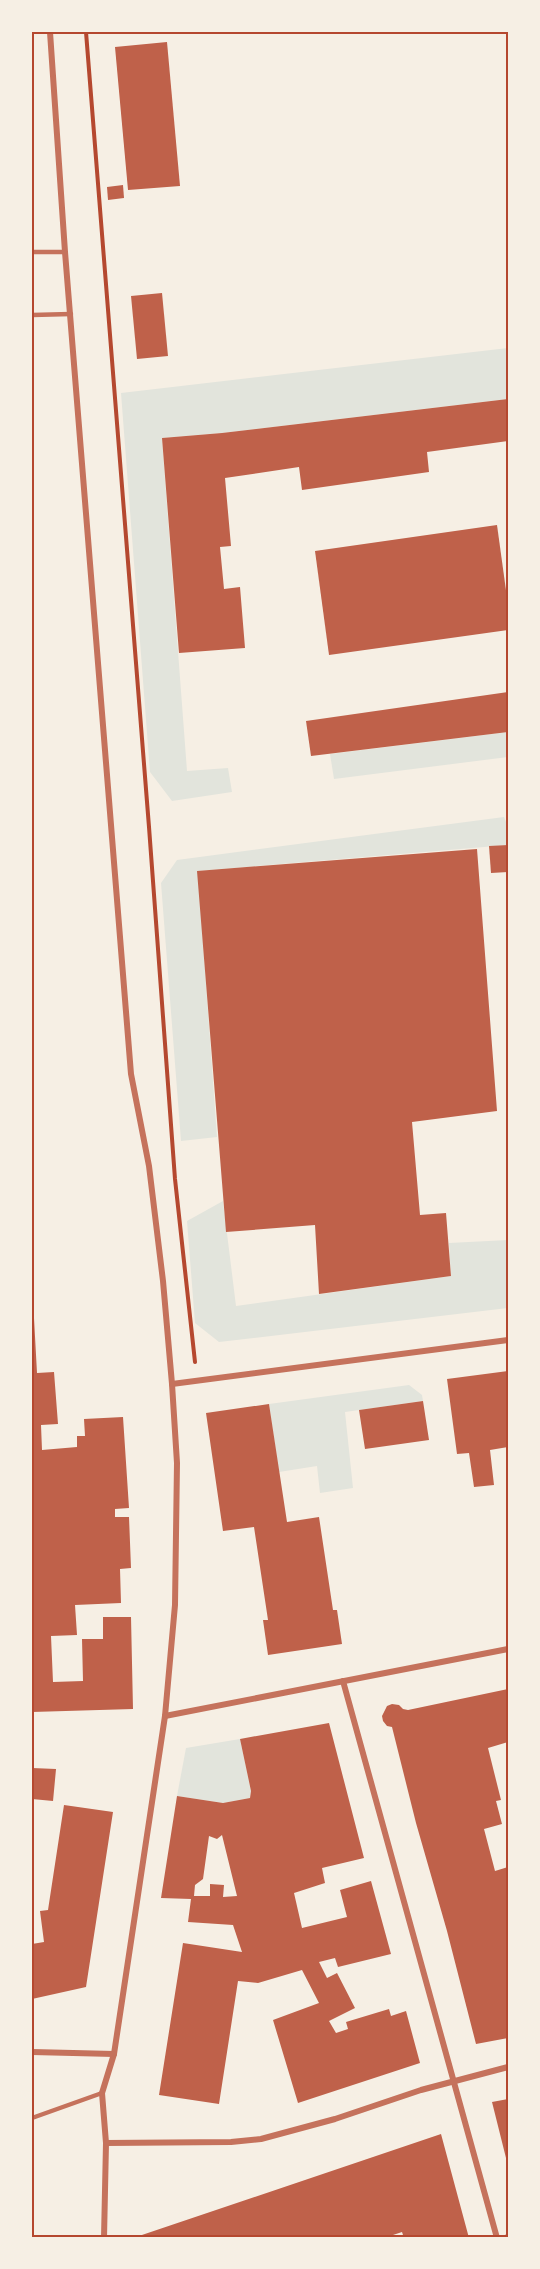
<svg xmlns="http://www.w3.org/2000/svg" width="540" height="2269" viewBox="0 0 540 2269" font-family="'Alegreya Sans',sans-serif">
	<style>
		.green { fill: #e2e4dc }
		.building { fill: #bf614a; fill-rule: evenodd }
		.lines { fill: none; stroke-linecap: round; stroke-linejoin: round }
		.path { stroke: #b5482f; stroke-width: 4 }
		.service { stroke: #c5725c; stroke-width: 4.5 }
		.minor { stroke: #c5725c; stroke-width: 6 }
		.neatline { fill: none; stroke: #b5482f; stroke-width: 2 }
	</style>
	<rect width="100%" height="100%" fill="#f6efe4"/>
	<g class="green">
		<path d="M508,348V399L222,433L162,438L187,771L228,768L232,792L172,801L150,772L121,393Z"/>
		<path d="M508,732V757L334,779L330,754Z"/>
		<path d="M504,817L508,827V845L198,871L217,1137L181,1141L161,883L177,860Z"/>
		<path d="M223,1201L236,1306L451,1276L449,1243L508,1240V1308L219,1342L195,1323L187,1221Z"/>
		<path d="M409,1385L422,1395L423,1401L345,1412L353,1488L320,1493L317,1466L279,1472L269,1404Z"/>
		<path d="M240,1739L251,1791L250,1798L223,1803L177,1796L186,1748Z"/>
	</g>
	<g class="building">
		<path d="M167,42L180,186L128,190L115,47Z"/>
		<path d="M123,185L124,198L108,200L107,187Z"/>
		<path d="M162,293L168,356L137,359L131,296Z"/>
		<path d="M508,399V441L427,452L429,472L302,490L299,467L225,478L231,546L220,547L224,589L240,587L245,648L179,653L162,438L222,433Z"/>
		<path d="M497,525L508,605V630L329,655L315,551Z"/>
		<path d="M508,692V732L311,756L306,721Z"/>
		<path d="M508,845V872L491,873L489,846Z"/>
		<path d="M477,849L497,1111L412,1122L420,1215L446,1213L451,1276L319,1294L315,1225L226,1232L197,871Z"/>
		<path d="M32,1300H33L37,1373L54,1372L58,1424L41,1425L42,1450L77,1447V1436H85L84,1419L123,1417L129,1508L115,1509V1517H129L131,1568L120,1569L121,1603L75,1605L77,1635L51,1636L53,1682L83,1681L82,1639H103V1617H131L133,1709L32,1712Z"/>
		<path d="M508,1371V1447L490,1450L494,1485L474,1487L469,1453L457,1454L447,1379Z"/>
		<path d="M423,1401L429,1440L365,1449L359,1410Z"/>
		<path d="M269,1404L287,1522L319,1517L333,1610H337L342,1644L268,1655L263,1620H268L254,1527L223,1531L206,1413Z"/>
		<path d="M508,1689V1742L488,1748L501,1800L496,1801L502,1824L484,1829L495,1871L508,1867V2038L476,2044L447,1931L416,1823L392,1727L387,1726L383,1721L382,1716L387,1706L392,1704L399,1705L403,1709L408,1710Z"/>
		<path d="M329,1723L364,1858L322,1868L325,1883L294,1893L302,1928L347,1917L340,1890L371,1881L391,1954L338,1967L335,1958L319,1962L327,1978L337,1973L355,2008L329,2021L336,2033L348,2029L346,2022L389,2009L391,2016L406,2011L420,2063L298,2103L273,2020L319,2003L302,1970L258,1983L238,1981L219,2104L159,2095L183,1943L242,1952L233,1925L188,1922L191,1899L161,1898L177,1796L223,1803L250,1798L251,1791L240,1739ZM222,1835L237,1896L223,1897L224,1885L210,1884V1896H194L195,1885L203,1879L209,1836L217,1839Z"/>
		<path d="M32,1768L56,1769L53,1801L32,1799Z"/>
		<path d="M64,1805L113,1812L86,1987L32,1999V1944L44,1942L40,1911L48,1910Z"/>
		<path d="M508,2099V2166L492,2102Z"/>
		<path d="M441,2134L469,2238H404L402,2232L384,2238H133Z"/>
	</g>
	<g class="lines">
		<path class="path" d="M86,32L149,827L175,1179L195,1362"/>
		<g class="service">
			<path d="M32,252H65"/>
			<path d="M32,315L71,314"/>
			<path d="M32,2118L102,2093"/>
			<path d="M503,2238L508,2236"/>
		</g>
		<g class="minor">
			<path d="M50,32L65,252L131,1074L149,1166L163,1281L172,1384L177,1463L175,1605L165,1716L114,2054L102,2093L106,2143L104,2238"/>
			<path d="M172,1384L508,1340"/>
			<path d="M343,1681L497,2238"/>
			<path d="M165,1716L508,1649"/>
			<path d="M32,2052L114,2054"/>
			<path d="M106,2143L231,2142L261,2139L335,2119L421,2090L508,2067"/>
		</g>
	</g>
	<rect width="540" height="2269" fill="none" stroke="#f6efe4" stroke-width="66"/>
	<rect x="33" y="33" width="474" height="2203" class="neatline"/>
</svg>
